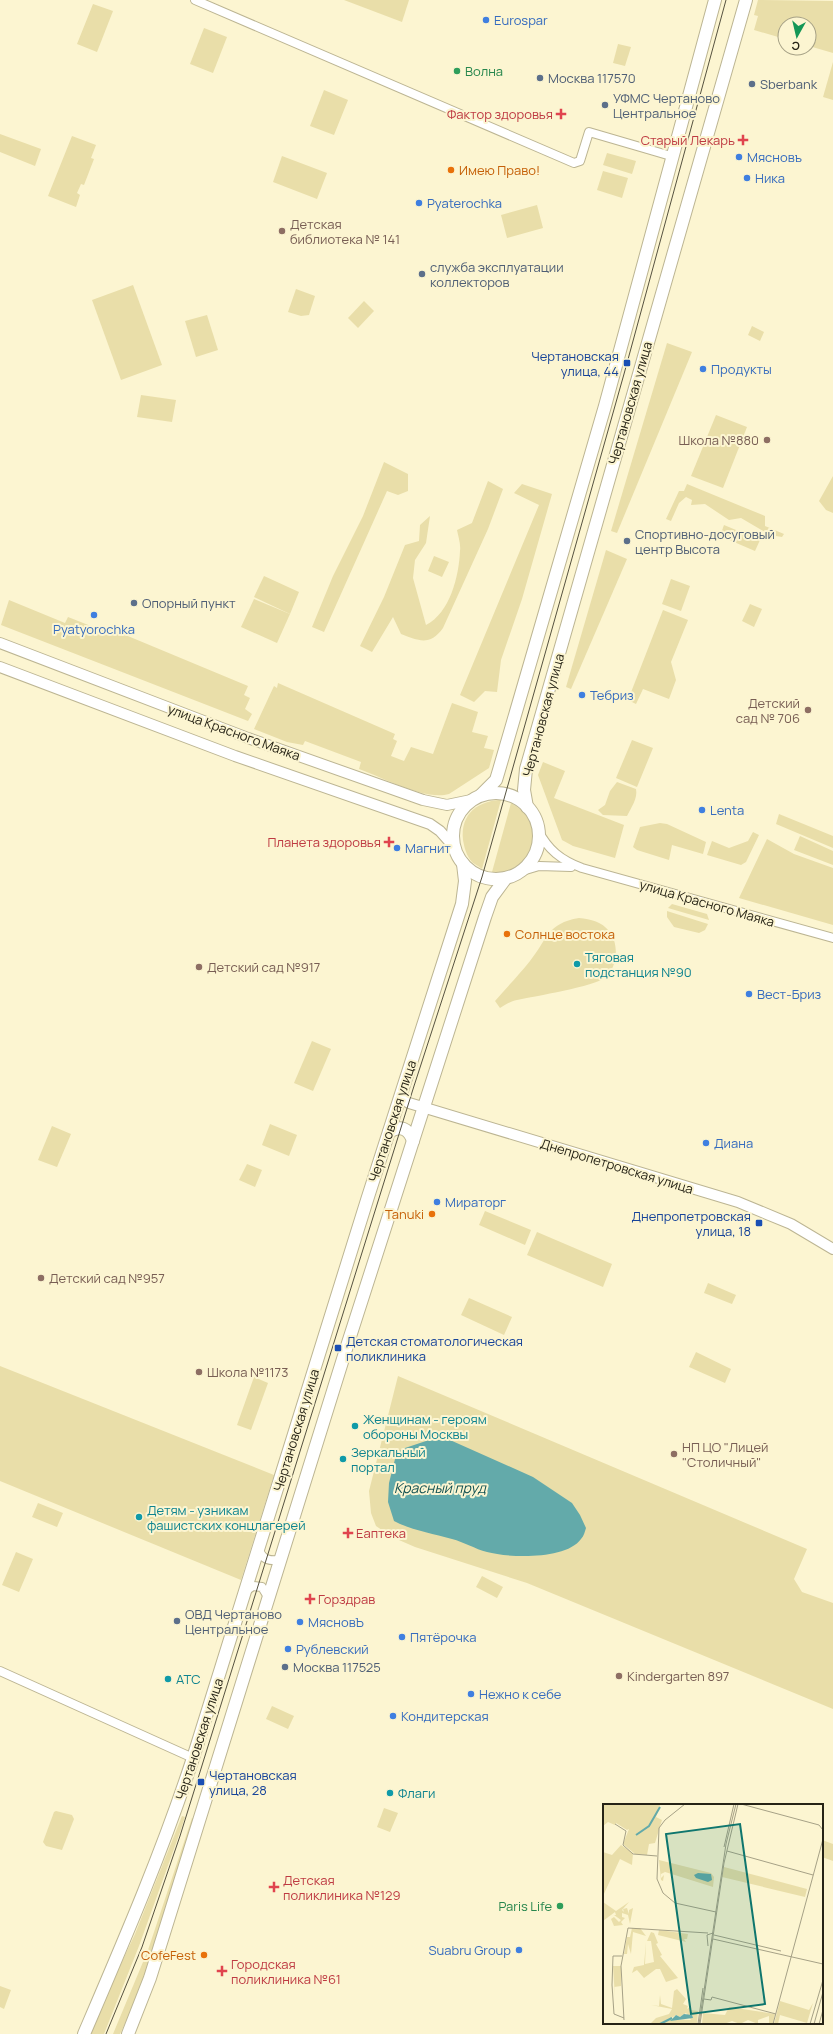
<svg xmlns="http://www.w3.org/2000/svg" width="833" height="2034" viewBox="0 0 833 2034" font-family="Manrope,sans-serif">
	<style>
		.green { fill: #e9dea9 }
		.water { fill: #63aaaa }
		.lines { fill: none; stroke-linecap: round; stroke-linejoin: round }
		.minor-casing { stroke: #bcb593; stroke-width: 10 }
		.tertiary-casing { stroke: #bcb593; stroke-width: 12 }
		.secondary-casing { stroke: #bcb593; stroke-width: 14 }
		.minor { stroke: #fff; stroke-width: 8 }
		.tertiary { stroke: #fff; stroke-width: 10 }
		.secondary { stroke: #fff; stroke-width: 12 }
		.tram { stroke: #565240; stroke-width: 1 }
		.shop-dot { fill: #3f7fe0; stroke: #fcf5d1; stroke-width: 1.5 }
		.leisure-dot { fill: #2e9e5b; stroke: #fcf5d1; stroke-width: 1.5 }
		.service-dot { fill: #5c6f8a; stroke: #fcf5d1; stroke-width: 1.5 }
		.health-dot { fill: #e0444e; stroke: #fcf5d1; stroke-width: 1.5 }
		.food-dot { fill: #e8710a; stroke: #fcf5d1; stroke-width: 1.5 }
		.education-dot { fill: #8d6e63; stroke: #fcf5d1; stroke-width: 1.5 }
		.transit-dot { fill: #1a4fb4; stroke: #fcf5d1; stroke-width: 1.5 }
		.culture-dot { fill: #0f9aa8; stroke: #fcf5d1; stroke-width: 1.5 }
		.labels { text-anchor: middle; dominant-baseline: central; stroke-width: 4; stroke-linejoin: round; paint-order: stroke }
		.shop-label { font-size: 13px; fill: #366cbe; stroke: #fcf5d1; text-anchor: start }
		.leisure-label { font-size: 13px; fill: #27864d; stroke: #fcf5d1; text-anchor: start }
		.service-label { font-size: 13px; fill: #4e5e75; stroke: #fcf5d1; text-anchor: start }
		.health-label { font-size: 13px; fill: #be3a42; stroke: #fcf5d1; text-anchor: start }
		.food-label { font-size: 13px; fill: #c56008; stroke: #fcf5d1; text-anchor: start }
		.education-label { font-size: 13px; fill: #785e54; stroke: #fcf5d1; text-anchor: start }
		.transit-label { font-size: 13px; fill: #164399; stroke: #fcf5d1; text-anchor: end }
		.street-label { font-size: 13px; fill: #262316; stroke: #fcf5d1 }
		.culture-label { font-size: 13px; fill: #0d838f; stroke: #fcf5d1; text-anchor: start }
		.water-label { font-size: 14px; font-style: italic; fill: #125151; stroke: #fcf5d1 }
		.inset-river { fill: none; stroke: #63aaaa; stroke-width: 2 }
		.inset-road { fill: none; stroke: #a6a186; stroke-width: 1 }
		.view { fill: #0f766e; fill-opacity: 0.15; stroke: #0f766e; stroke-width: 2 }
		.inset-edge { fill: none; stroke: #262316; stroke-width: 2 }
	</style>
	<rect width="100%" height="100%" fill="#fcf5d1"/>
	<g class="green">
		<path d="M344,0H409L402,22Z"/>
		<path d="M758,0L833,1V53L809,46V24H785V39L754,30L758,16L754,15Z"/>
		<path d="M93,4L113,11L97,52L77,44Z"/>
		<path d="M204,28L227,37L213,73L190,64Z"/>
		<path d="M618,44L631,47L625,66L613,63Z"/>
		<path d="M833,62V100L823,97Z"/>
		<path d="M324,90L348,100L334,135L310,126Z"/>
		<path d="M0,134L41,149L35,166L0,152Z"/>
		<path d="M72,136L96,145L91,158L94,159L84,185L81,184L77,193L80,195L76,207L48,196Z"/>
		<path d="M607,153L636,161L632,174L603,165Z"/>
		<path d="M282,156L327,173L317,199L273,182Z"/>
		<path d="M603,171L628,178L622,198L597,190Z"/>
		<path d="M537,205L543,228L507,238L501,215Z"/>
		<path d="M133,285L162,365L121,380L92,300Z"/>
		<path d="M296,289L315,296L309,315L301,316L288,312Z"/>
		<path d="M364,301L374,311L358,328L348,318Z"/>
		<path d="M207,315L218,350L196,357L185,321Z"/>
		<path d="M752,326L764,332L760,341L748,335Z"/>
		<path d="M667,343L692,352L617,533L611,531Z"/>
		<path d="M141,395L176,400L172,422L137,417Z"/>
		<path d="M716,415L747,427L723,488L691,476Z"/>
		<path d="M384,462L408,474V491L398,495L387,491L324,632L312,627L333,576L363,516Z"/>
		<path d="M833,476V513L826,510L819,501Z"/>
		<path d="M488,481L503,489L488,529L443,628C430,646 419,641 401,634L393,617L372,652L360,646L384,597L405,545L419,541L420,525L430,516L426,543L415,560L413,578L426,625C450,613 459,576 460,551C461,544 458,536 457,530L472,523Z"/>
		<path d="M522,484L552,494L522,599L501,660L497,692L485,691L474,702L460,695L539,505L514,493Z"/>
		<path d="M687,484L765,516V526L784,534L782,537L770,535L741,518L729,520L705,504L691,505L692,500L686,497L679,503L671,521L666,519L679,491H684Z"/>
		<path d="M724,525L760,540L755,551L720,536Z"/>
		<path d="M606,550L627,559L571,689L566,687Z"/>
		<path d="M434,556L449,562L442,577L428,571Z"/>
		<path d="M264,576L299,592L290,614L254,597Z"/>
		<path d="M671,579L690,586L681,611L662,604Z"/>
		<path d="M254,599L290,614L277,643L241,627Z"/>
		<path d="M9,600L65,623L68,617L101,630L111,629L248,686L244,695L250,698L245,709L252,714L248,721L1,625Z"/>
		<path d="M750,604L762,609L754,627L742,621Z"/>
		<path d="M663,610L688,620L671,662L676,680L669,699L643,689L636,704L628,700Z"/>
		<path d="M278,683L395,734L393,739L397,741L391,756L404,761L411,747L433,754L452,703L478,712L472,732L488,736L484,748L494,750L489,768L449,794C425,801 382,777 359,769L361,762L305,741L303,745L287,742L254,729L274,686L277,688Z"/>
		<path d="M632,740L653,748L637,787L616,778Z"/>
		<path d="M543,762L565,771L554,798L624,825L615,858L573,846L562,840L538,775Z"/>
		<path d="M617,782L636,789C638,798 631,808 627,816L603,815L598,810L605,805L610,791Z"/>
		<path d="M501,800L482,869C479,866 474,864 472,862C468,858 465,850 464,845C458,818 474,801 501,800Z"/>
		<path d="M511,803C519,808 527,814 532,822C546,847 518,875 492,872Z"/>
		<path d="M779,814L833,836V848L776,824Z"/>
		<path d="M660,823L667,824L706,842L703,854L672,845L669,860L637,850L633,847L640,827Z"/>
		<path d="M753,832L759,835L746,862L741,865L707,855L712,841L729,848L748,841Z"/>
		<path d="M800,836L833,851V865L794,850Z"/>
		<path d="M767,839L794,854L833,868V925L739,898Z"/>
		<path d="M672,904L707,914L709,920L668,908Z"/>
		<path d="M667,911L708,924L705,930L699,933L674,927L667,917Z"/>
		<path d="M579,918C591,919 602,922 609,931C619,943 618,966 606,977C594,987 535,996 517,1000C511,1001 505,1005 500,1008L495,1001C506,988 519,975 530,961C547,940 547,923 579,918Z"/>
		<path d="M312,1041L331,1049L313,1091L294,1083Z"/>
		<path d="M270,1124L297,1135L289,1156L262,1145Z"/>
		<path d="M52,1126L71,1134L57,1167L38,1160Z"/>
		<path d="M247,1164L262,1170L255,1187L239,1180Z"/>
		<path d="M485,1211L531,1230L525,1245L479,1225Z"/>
		<path d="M537,1232L612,1264L603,1287L527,1255Z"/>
		<path d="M708,1283L736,1295L732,1304L704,1293Z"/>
		<path d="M469,1298L512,1317L504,1335L461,1315Z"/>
		<path d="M696,1352L731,1369L725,1383L689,1367Z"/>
		<path d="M0,1366L274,1475L241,1580L0,1481Z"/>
		<path d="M398,1376L807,1549L794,1579L802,1592L833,1603V1709L527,1583L415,1547L392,1537L376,1526L371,1513L369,1491Z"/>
		<path d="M254,1377L268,1383L251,1430L237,1425Z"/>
		<path d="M38,1503L63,1513L57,1527L32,1517Z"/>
		<path d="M16,1552L33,1559L19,1592L2,1585Z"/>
		<path d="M482,1576L503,1587L497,1598L476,1587Z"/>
		<path d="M272,1706L294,1716L288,1729L266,1719Z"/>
		<path d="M384,1808L398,1813L390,1832L377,1827Z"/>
		<path d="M56,1811L72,1815L74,1819L62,1850L46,1846L43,1842L54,1812Z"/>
		<path d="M182,1816L185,1817L179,1835L139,1946L104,2034H88L135,1934Z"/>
		<path d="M192,1818L195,1819L143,1985L120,2034H113L148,1950Z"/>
		<path d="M822,1840L833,1844V1861L822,1857Z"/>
		<path d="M0,1986L11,1990L4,2009L0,2007Z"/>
	</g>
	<path class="water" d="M441,1436L533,1477L572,1503L580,1515L586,1528C585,1531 584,1536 581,1539C566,1560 509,1558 487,1552C475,1549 464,1542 452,1539C432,1533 413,1531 394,1521L388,1502L389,1483L396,1455L402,1449Z"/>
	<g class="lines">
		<defs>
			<g id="minor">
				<path d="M195,0L574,163L580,161L589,132L671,156"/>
				<path d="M538,830C548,850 561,860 582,868L833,938"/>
				<path d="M519,872L539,866L571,867"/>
				<path d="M259,1550C263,1560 269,1561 280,1560"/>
				<path d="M247,1590L253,1586L262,1587L268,1597"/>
				<path d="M0,1671L193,1758"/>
			</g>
			<g id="tertiary">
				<path d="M0,643L248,738L423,800L447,805L471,800"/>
				<path d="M0,667L235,756L430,824L440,831L455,848"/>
				<path d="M402,1091L404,1100L409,1103L738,1202L791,1224L833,1249"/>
			</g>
			<g id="secondary">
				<circle cx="496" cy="836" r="43"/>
				<path d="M481,795L496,780L499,770L605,406L715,0"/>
				<path d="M527,807L524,790L526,769L746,0"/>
				<path d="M389,1132C400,1125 409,1128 413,1141"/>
				<path d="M84,2034C123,1943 162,1853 193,1758L367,1200L462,904L465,881L463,864"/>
				<path d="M128,2034L150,1978L347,1346L485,917L492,897L506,878"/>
			</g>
		</defs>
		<use href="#minor" class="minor-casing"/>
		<use href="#tertiary" class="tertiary-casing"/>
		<use href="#secondary" class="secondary-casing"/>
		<use href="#minor" class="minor"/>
		<use href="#tertiary" class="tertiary"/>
		<use href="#secondary" class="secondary"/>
		<path class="tram" d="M106,2034L142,1947L180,1836L414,1086L482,877L624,374L726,0"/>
	</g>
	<g class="shop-dot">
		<circle cx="486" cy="20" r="4"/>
		<circle cx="739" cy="157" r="4"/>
		<circle cx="747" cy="178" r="4"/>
		<circle cx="419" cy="203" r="4"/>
		<circle cx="703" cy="369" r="4"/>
		<circle cx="94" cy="615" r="4"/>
		<circle cx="582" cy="695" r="4"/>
		<circle cx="702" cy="810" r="4"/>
		<circle cx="397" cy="848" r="4"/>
		<circle cx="749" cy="994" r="4"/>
		<circle cx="706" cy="1143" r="4"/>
		<circle cx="437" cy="1202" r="4"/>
		<circle cx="300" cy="1622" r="4"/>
		<circle cx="402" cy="1637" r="4"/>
		<circle cx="288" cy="1649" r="4"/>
		<circle cx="471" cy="1694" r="4"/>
		<circle cx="393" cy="1716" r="4"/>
		<circle cx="519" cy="1950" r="4"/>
	</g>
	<g class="leisure-dot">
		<circle cx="457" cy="71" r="4"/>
		<circle cx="560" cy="1906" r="4"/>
	</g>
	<g class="service-dot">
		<circle cx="540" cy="78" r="4"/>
		<circle cx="752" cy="84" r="4"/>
		<circle cx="605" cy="105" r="4"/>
		<circle cx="422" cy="274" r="4"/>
		<circle cx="627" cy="541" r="4"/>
		<circle cx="134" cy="603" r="4"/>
		<circle cx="177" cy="1621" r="4"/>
		<circle cx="285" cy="1667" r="4"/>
	</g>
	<g class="health-dot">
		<path d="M559 108h4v4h4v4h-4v4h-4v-4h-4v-4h4z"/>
		<path d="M741 134h4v4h4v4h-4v4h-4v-4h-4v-4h4z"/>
		<path d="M387 836h4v4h4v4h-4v4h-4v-4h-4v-4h4z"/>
		<path d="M346 1527h4v4h4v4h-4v4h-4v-4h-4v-4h4z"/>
		<path d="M308 1593h4v4h4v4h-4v4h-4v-4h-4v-4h4z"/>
		<path d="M272 1881h4v4h4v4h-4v4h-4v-4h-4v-4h4z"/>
		<path d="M220 1965h4v4h4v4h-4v4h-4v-4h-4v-4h4z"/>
	</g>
	<g class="food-dot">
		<circle cx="451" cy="170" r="4"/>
		<circle cx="507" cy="934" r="4"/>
		<circle cx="432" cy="1214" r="4"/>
		<circle cx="204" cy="1955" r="4"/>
	</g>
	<g class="education-dot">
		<circle cx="282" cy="231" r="4"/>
		<circle cx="767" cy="440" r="4"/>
		<circle cx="808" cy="710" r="4"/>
		<circle cx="199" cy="967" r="4"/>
		<circle cx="41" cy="1278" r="4"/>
		<circle cx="199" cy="1372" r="4"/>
		<circle cx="674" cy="1454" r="4"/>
		<circle cx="619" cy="1676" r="4"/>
	</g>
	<g class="transit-dot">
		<rect x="623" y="359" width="8" height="8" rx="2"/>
		<rect x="755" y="1219" width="8" height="8" rx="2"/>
		<rect x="334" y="1344" width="8" height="8" rx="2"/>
		<rect x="197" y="1778" width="8" height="8" rx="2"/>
	</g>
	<g class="culture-dot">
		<circle cx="577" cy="964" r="4"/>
		<circle cx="355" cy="1426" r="4"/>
		<circle cx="343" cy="1459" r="4"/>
		<circle cx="139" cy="1517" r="4"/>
		<circle cx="168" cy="1679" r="4"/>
		<circle cx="390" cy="1793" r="4"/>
	</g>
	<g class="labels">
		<g class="shop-label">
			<text x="494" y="20">Eurospar</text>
			<text x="747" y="157">Мясновъ</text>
			<text x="755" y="178">Ника</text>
			<text x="427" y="203">Pyaterochka</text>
			<text x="711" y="369">Продукты</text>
			<text x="94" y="629" text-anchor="middle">Pyatyorochka</text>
			<text x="590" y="695">Тебриз</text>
			<text x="710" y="810">Lenta</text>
			<text x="405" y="848">Магнит</text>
			<text x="757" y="994">Вест-Бриз</text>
			<text x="714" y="1143">Диана</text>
			<text x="445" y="1202">Мираторг</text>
			<text x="308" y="1622">МясновЪ</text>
			<text x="410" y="1637">Пятёрочка</text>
			<text x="296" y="1649">Рублевский</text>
			<text x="479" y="1694">Нежно к себе</text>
			<text x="401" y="1716">Кондитерская</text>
			<text x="511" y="1950" text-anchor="end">Suabru Group</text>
		</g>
		<g class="leisure-label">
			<text x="465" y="71">Волна</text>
			<text x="552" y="1906" text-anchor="end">Paris Life</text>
		</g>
		<g class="service-label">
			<text x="548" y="78">Москва 117570</text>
			<text x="760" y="84">Sberbank</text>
			<text x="613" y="98">УФМС Чертаново<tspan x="613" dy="15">Центральное</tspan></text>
			<text x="430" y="267">служба эксплуатации<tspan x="430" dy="15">коллекторов</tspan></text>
			<text x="635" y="534">Спортивно-досуговый<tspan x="635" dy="15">центр Высота</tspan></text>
			<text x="142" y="603">Опорный пункт</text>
			<text x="185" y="1614">ОВД Чертаново<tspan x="185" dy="15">Центральное</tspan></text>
			<text x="293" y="1667">Москва 117525</text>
		</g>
		<g class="health-label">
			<text x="553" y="114" text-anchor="end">Фактор здоровья</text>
			<text x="735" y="140" text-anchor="end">Старый Лекарь</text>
			<text x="381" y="842" text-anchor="end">Планета здоровья</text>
			<text x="356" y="1533">Еаптека</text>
			<text x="318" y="1599">Горздрав</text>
			<text x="283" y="1880">Детская<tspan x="283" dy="15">поликлиника №129</tspan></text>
			<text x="231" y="1964">Городская<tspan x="231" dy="15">поликлиника №61</tspan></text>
		</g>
		<g class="food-label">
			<text x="459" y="170">Имею Право!</text>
			<text x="515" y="934">Солнце востока</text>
			<text x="424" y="1214" text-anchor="end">Tanuki</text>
			<text x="196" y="1955" text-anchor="end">CofeFest</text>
		</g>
		<g class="education-label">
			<text x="290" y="224">Детская<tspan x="290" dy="15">библиотека № 141</tspan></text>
			<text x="759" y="440" text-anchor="end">Школа №880</text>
			<text x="800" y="703" text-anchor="end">Детский<tspan x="800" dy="15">сад № 706</tspan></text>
			<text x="207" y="967">Детский сад №917</text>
			<text x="49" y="1278">Детский сад №957</text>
			<text x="207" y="1372">Школа №1173</text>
			<text x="682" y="1447">НП ЦО "Лицей<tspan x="682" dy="15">"Столичный"</tspan></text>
			<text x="627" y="1676">Kindergarten 897</text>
		</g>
		<g class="transit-label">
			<text x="619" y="356">Чертановская<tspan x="619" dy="15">улица, 44</tspan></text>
			<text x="751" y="1216">Днепропетровская<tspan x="751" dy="15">улица, 18</tspan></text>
			<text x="346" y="1341" text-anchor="start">Детская стоматологическая<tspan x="346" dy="15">поликлиника</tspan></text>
			<text x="209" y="1775" text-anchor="start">Чертановская<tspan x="209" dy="15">улица, 28</tspan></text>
		</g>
		<g class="street-label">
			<text transform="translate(630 403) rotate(-74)">Чертановская улица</text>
			<text transform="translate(543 715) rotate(-75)">Чертановская улица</text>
			<text transform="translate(234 732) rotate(20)">улица Красного Маяка</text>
			<text transform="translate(707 903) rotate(16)">улица Красного Маяка</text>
			<text transform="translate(392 1121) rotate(-72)">Чертановская улица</text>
			<text transform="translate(617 1166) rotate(17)">Днепропетровская улица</text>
			<text transform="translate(296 1430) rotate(-73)">Чертановская улица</text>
			<text transform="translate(199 1739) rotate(-72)">Чертановская улица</text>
		</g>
		<g class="culture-label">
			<text x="585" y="957">Тяговая<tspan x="585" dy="15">подстанция №90</tspan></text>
			<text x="363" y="1419">Женщинам - героям<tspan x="363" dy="15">обороны Москвы</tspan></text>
			<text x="351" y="1452">Зеркальный<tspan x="351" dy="15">портал</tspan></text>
			<text x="147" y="1510">Детям - узникам<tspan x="147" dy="15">фашистских концлагерей</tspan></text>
			<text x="176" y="1679">АТС</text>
			<text x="398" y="1793">Флаги</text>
		</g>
		<g class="water-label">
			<text x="440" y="1487">Красный пруд</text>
		</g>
	</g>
	<g transform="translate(603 1804)">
		<rect width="220" height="220" fill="#fcf5d1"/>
		<path d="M0,0L57,1L53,13L59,16L52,39L46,40L44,51L32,50L20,40L26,25L24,26L13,19L12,21L5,18L0,22ZM18,41L30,49L29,61L17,55L0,92V48L9,51ZM56,56L108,69L111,73L110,83L59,67L62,68L58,70V74L61,71L60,77L58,76ZM121,63L204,85L202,93L119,73ZM0,98L13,107L26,98L19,106L21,108L20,105L24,104L26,110V106L30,104L27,120L25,111L19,109V113L22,114L18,118L20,121L11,122L8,115L11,113L16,118L18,116L11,111H13L12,108L0,117ZM29,124H37L43,132L30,128L28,150L25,140L24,150H21L24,133H27ZM56,126L85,130L84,135H81L83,138L55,131ZM48,128L51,129L55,139L53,140L59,151L57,152L75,174L63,178L57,165H53L41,174L34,166L29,169L31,163L41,161L43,138L42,160L51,158L48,137H44ZM10,162H18V182L11,183L12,194ZM74,185L83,195L80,200L85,202L84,205L88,202V206L95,207L94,220H47L53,214L66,210L69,205L48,201L56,202L57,191L58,200L69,204L71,187ZM83,209L88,216L67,215L73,211L77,213ZM177,197L206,206L210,199L204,219L177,211L175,220H171ZM126,203L172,210L170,220H166V212L155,216V220L145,216L137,220L129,217L121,220H99L100,209L122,211Z" fill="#e9dea9" fill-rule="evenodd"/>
		<path d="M95,69L108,70L109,76L105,78L93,74L91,71ZM81,210L89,211L90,214L67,217L73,211L77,213Z" fill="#63aaaa"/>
		<path class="inset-river" d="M33,31L46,22L57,3M57,220L69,214"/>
		<path class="inset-road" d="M82,0L62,16L56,24L54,75L60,89L72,99L113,108M138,0L216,21L220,26M12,20L23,27L20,41L30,50L54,52M121,43L131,0M124,47L210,71M111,131L178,147M110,135L220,160M105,142L104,131L110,129M19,152H10L9,181L11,210L21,214M101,195L108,196L109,193L173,210M21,216L18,162L25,124L105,129M95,220L100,184M96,220L123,40L133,0M97,220L121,59L135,0M170,220L220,35M207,220L220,176M211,220L220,188M216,220L220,206"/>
		<path class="view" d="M137,20L162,200L88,210L63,30Z"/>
		<rect width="220" height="220" class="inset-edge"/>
	</g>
	<g transform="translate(797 36) rotate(188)"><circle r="19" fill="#fcf5d1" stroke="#a6a186"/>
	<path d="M0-3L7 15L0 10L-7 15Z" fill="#149756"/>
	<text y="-6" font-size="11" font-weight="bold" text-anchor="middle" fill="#262316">С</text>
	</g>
</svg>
